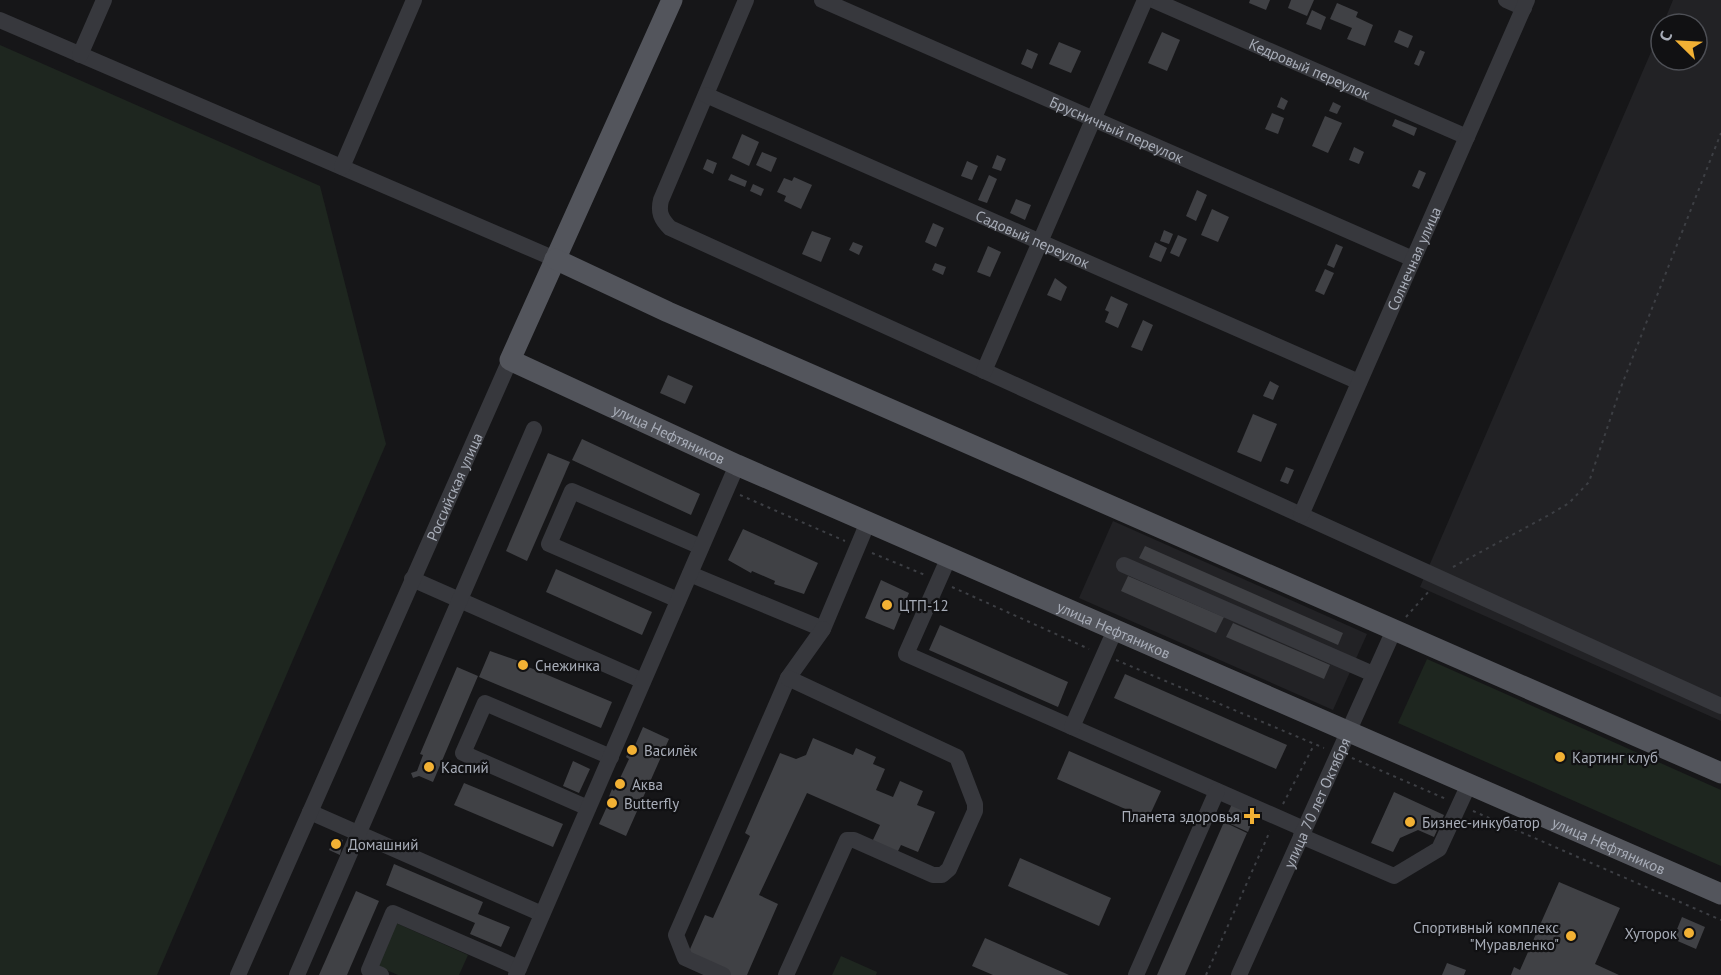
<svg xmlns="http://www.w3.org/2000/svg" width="1721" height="975" viewBox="0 0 1721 975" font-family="'PT Sans',sans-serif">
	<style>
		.built { fill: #222225 }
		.green { fill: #1e261f }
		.building { fill: #404145 }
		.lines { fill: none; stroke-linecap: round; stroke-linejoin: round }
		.path { stroke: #3d3f44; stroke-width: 2; stroke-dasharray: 3 4.5; stroke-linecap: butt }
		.minor { stroke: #37383d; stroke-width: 16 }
		.major { stroke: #53555c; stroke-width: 21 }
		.poi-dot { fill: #f2b134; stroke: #111113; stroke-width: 2 }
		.labels { text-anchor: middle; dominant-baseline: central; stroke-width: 4.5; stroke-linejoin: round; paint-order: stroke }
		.street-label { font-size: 15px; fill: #a8adb8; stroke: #111113 }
		.poi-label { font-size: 15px; fill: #a8adb8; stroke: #111113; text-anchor: start }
	</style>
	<rect width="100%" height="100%" fill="#161618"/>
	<g class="built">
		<path d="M1673,0H1721V721L1420,587L1661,29V60H1697V24H1663Z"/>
		<path d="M1113,521L1367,634L1333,710L1079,598Z"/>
	</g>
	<g class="green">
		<path d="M0,45L320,186L386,444L157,975H0Z"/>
		<path d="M1427,659L1721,790V866L1398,723Z"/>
		<path d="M396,923L468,955L459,975H398L377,966Z"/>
		<path d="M841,956L877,972L876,975H832Z"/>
	</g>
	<g class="building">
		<path d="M1250,0H1270L1266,10L1249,3Z"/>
		<path d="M1291,0H1314L1307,16L1288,8Z"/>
		<path d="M1337,3L1358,12L1356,17L1373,25L1365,46L1347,39L1352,28L1330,19Z"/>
		<path d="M1312,10L1326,17L1321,30L1306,24Z"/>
		<path d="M1399,30L1413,36L1408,48L1394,42Z"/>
		<path d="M1162,32L1180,40L1167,71L1148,63Z"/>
		<path d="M1059,42L1081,51L1071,73L1049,64Z"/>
		<path d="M1027,49L1038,54L1032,69L1021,64Z"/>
		<path d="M1420,50L1425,52L1419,66L1414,64Z"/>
		<path d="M1281,97L1288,101L1284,110L1277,107Z"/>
		<path d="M1333,102L1341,106L1337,114L1329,111Z"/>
		<path d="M1272,113L1284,118L1278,134L1265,129Z"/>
		<path d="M1325,116L1342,123L1328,153L1312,146Z"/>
		<path d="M1395,119L1417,128L1414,136L1392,126Z"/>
		<path d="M742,134L759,142L749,166L732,158Z"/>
		<path d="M1354,147L1364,152L1359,164L1349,160Z"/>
		<path d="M762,152L777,158L771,172L756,165Z"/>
		<path d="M997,155L1006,159L1001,171L992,168Z"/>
		<path d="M707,159L717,163L713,174L703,169Z"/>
		<path d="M967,161L978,166L972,180L961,176Z"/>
		<path d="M1419,170L1426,173L1419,189L1412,186Z"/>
		<path d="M731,174L747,181L745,187L728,180Z"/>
		<path d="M989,175L997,179L987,203L978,200Z"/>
		<path d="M794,177L812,185L801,209L784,201L786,196L777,192L784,178L792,181Z"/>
		<path d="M753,184L764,189L761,196L750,191Z"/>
		<path d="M1197,190L1207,195L1196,221L1186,216Z"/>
		<path d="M1016,199L1031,205L1025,220L1010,213Z"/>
		<path d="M1212,209L1229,217L1218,242L1201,235Z"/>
		<path d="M933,223L944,228L936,247L925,242Z"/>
		<path d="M1164,230L1173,234L1169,244L1160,241Z"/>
		<path d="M812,231L831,238L821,262L802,254Z"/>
		<path d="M1178,235L1187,239L1179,257L1170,253Z"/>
		<path d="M853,242L863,246L859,255L849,250Z"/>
		<path d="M1155,242L1167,248L1161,262L1149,257Z"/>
		<path d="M1336,244L1343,247L1334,268L1327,265Z"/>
		<path d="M988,246L1001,252L990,277L977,272Z"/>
		<path d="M935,263L946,267L943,275L932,270Z"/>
		<path d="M1325,269L1334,273L1324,295L1315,291Z"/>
		<path d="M1055,278L1067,287L1061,301L1047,295Z"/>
		<path d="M1111,296L1128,304L1118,328L1105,322L1109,312L1105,310Z"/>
		<path d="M1143,320L1153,325L1142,351L1131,347Z"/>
		<path d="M668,375L693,386L685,404L660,393Z"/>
		<path d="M1270,381L1279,386L1273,400L1263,396Z"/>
		<path d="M1253,414L1277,424L1261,462L1237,452Z"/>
		<path d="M582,439L700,494L691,515L572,460Z"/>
		<path d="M548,453L570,462L527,561L506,551Z"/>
		<path d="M1286,467L1294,470L1288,484L1280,481Z"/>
		<path d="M743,529L818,563L804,594L774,584L775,581L752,571L751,573L728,560Z"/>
		<path d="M1145,546L1343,633L1338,645L1139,558Z"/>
		<path d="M556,569L652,612L642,635L546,592Z"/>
		<path d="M1128,576L1224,617L1216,633L1121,591Z"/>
		<path d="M881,580L909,593L894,630L865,618Z"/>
		<path d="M1233,623L1330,665L1324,679L1226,637Z"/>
		<path d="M940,625L1068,682L1058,707L929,650Z"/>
		<path d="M490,651L527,664L526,666L612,702L601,728L479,677Z"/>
		<path d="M457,667L478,676L433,782L419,776L413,778L411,773L417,771L423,755L420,754Z"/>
		<path d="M1125,674L1287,745L1276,769L1114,698Z"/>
		<path d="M643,727L669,739L626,836L599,824L610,800L608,799L612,789L614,791L629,759L626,757L630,749L633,750Z"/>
		<path d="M813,738L853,755L856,748L876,757L873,764L885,769L876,790L893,797L900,781L923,791L917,805L935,812L918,852L901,845L897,853L872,842L880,825L807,793L759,895L778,904L747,975H731L687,956L705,915L713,918L750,836L745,833L780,753L796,759L806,755Z"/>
		<path d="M1069,751L1161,791L1148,819L1057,779Z"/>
		<path d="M573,761L590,769L579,793L563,786Z"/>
		<path d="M464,783L563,824L553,847L454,805Z"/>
		<path d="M1394,792L1444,815L1434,837L1418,830L1400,838L1393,852L1371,843Z"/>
		<path d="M1232,804L1255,814L1248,832L1224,821Z"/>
		<path d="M1224,822L1247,833L1185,975H1157Z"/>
		<path d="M335,837L343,840L340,855L329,850Z"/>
		<path d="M1020,858L1111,898L1099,926L1008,886Z"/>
		<path d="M394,864L483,902L478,914L510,927L501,947L470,934L475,923L386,885Z"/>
		<path d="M1559,882L1620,908L1595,964L1619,975H1511L1514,967L1520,970Z"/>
		<path d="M356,891L379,901L347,975H319Z"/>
		<path d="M1682,917L1705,927L1696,949L1673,939Z"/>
		<path d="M985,938L1069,975H993L972,966Z"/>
		<path d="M1447,963L1466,970L1464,975H1442Z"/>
	</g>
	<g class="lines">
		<g class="path">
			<path d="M740,495L845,541"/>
			<path d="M872,553L925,575"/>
			<path d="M1453,567L1549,515L1569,503L1589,482L1621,387L1721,133"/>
			<path d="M952,587L1089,649"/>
			<path d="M1406,617L1430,590"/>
			<path d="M1116,660L1324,748"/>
			<path d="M1352,758L1446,799"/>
			<path d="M1283,804L1314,745"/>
			<path d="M1473,811L1721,920"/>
			<path d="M1206,975L1270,831"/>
		</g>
		<g class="minor">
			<path d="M746,0L661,200C658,212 661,219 670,228L1721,706"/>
			<path id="s1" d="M822,0L1413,259"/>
			<path id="s2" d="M1153,0L1467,137"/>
			<path d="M1506,0L1524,8"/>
			<path d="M0,20L555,259"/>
			<path d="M80,55L104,0"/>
			<path id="s3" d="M706,95L1359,382"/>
			<path d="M342,167L414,0"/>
			<path d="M984,371L1145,0"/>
			<path id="s4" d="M1301,515L1527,0"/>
			<path d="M949,557L906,654L1304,829"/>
			<path d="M1124,565L1373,674"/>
			<path d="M690,574L823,629L868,522"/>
			<path d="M412,579L643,681"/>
			<path d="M678,600L549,544L572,491L701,547"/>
			<path d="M1072,727L1115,630"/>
			<path d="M588,808L463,753L485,703L611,757"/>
			<path d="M310,812L542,914"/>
			<path d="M1301,836L1394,876L1439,849L1469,784"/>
			<path id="s5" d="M238,975L510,360"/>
			<path d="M297,975L534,429"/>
			<path d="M381,975L369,970L393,913L519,968"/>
			<path d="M516,975L737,465"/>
			<path d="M723,975L685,958L676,935L788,678L823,629"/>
			<path d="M786,975L847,840H854L933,875H942L949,869L975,811V804L957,757L788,678"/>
			<path d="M1136,975L1217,791"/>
			<path id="s6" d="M1239,975L1394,630"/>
		</g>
		<g class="major">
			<path id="s7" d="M672,0L510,360L737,465L1721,894"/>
			<path d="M555,259L668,312L1721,773"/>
		</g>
	</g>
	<g class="poi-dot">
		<circle cx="887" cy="605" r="6"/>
		<circle cx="523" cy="665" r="6"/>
		<circle cx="632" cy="750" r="6"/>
		<circle cx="1560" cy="757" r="6"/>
		<circle cx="429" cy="767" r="6"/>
		<circle cx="620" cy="784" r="6"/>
		<circle cx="612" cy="803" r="6"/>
		<path d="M1249 807h6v6h6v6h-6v6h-6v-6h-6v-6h6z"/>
		<circle cx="1410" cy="822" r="6"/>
		<circle cx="336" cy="844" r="6"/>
		<circle cx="1689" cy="933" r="6"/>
		<circle cx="1571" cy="936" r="6"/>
	</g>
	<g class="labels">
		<g class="street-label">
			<text stroke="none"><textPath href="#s2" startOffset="171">Кедровый переулок</textPath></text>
			<text stroke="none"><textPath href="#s1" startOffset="322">Брусничный переулок</textPath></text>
			<text stroke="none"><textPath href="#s3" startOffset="357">Садовый переулок</textPath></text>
			<text stroke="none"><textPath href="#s4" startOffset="280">Солнечная улица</textPath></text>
			<text stroke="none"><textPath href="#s7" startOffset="570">улица Нефтяников</textPath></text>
			<text stroke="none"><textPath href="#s5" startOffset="534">Российская улица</textPath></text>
			<text stroke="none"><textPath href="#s7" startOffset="1056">улица Нефтяников</textPath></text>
			<text stroke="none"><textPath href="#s6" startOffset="189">улица 70 лет Октября</textPath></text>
			<text stroke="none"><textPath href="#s7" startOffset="1596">улица Нефтяников</textPath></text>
		</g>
		<g class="poi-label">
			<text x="899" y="605">ЦТП-12</text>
			<text x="535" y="665">Снежинка</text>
			<text x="644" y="750">Василёк</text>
			<text x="1572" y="757">Картинг клуб</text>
			<text x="441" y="767">Каспий</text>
			<text x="632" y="784">Аква</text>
			<text x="624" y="803">Butterfly</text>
			<text x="1240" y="816" text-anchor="end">Планета здоровья</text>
			<text x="1422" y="822">Бизнес-инкубатор</text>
			<text x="348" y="844">Домашний</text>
			<text x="1559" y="927" text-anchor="end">Спортивный комплекс<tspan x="1559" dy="17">"Муравленко"</tspan></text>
			<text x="1677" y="933" text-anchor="end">Хуторок</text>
		</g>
	</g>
	<g transform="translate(1679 42) rotate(294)"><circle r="28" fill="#111113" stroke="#4d4f55" stroke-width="1.5"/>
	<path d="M0-4.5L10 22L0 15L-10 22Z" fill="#f2b134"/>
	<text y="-9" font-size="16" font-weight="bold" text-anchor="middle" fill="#a8adb8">С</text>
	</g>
</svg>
